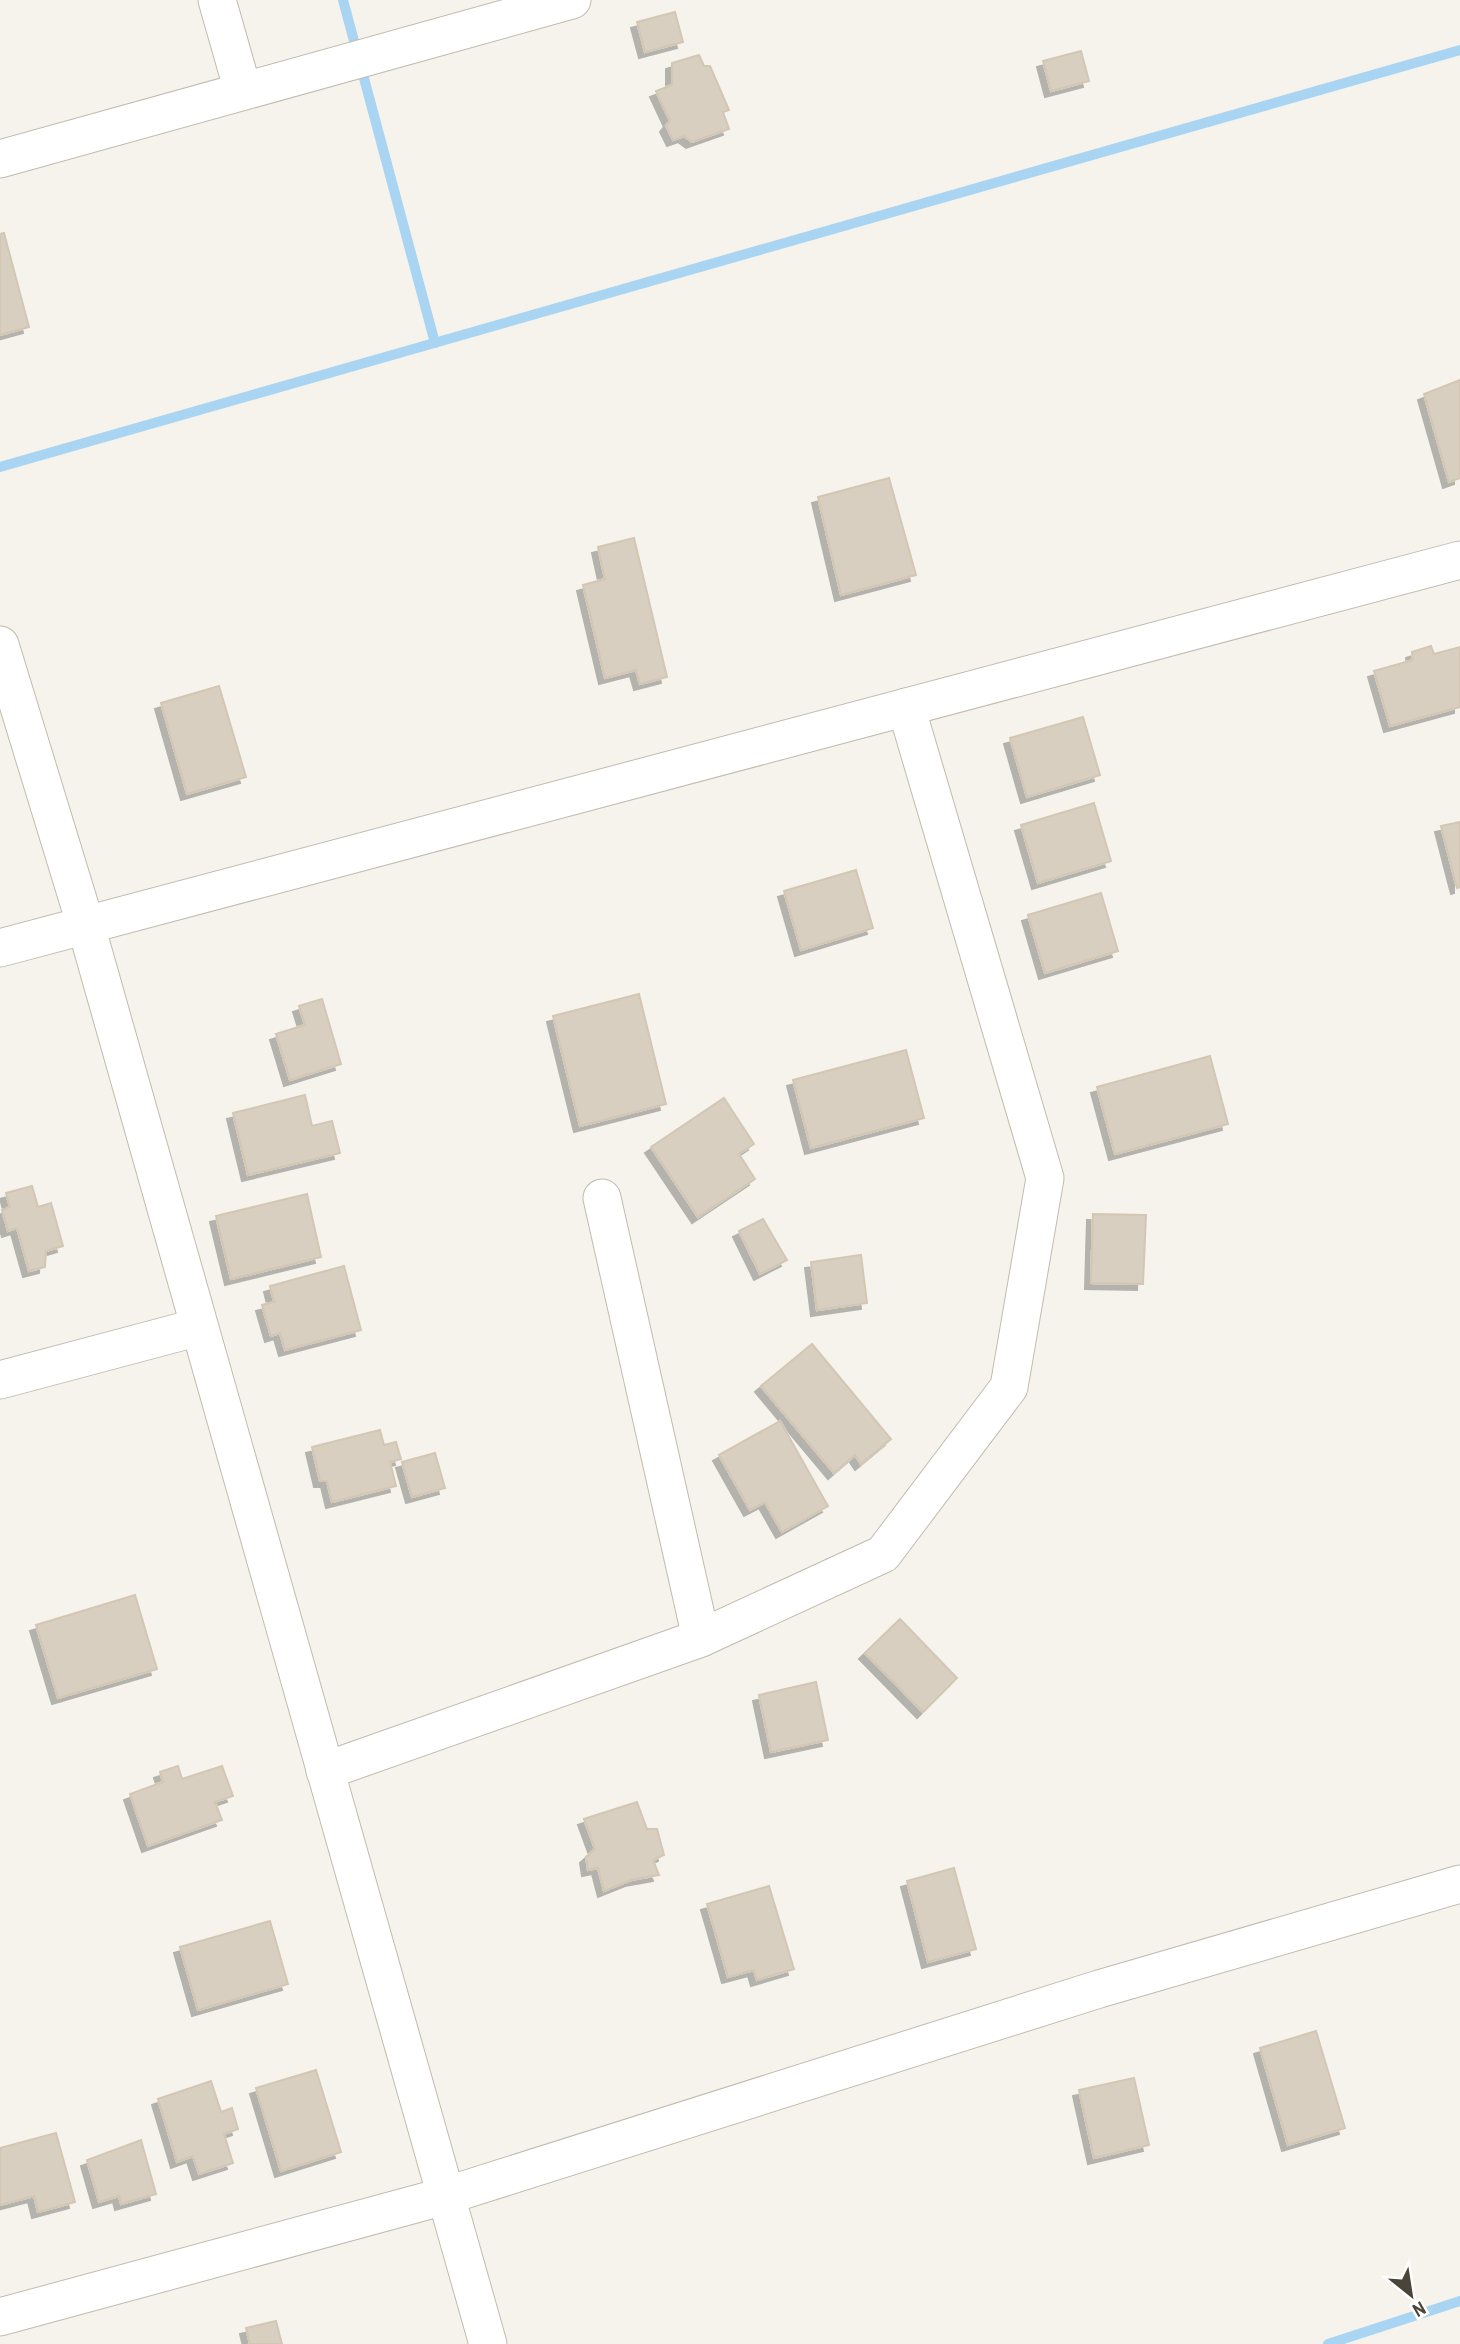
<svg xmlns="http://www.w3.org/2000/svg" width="1460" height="2344" viewBox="0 0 1460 2344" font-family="'Archivo Narrow',sans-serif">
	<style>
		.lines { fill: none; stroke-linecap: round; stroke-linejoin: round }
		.stream { stroke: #a9d4f2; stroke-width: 10 }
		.building { fill: #d8cfc1; stroke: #d3c7b4; stroke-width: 2; filter: url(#shadow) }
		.street-casing { stroke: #c2bbae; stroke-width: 39 }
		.street { stroke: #fff; stroke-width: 37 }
	</style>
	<defs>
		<filter id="shadow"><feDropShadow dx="-6" dy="6" stdDeviation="0" flood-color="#0004"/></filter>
	</defs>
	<rect width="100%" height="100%" fill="#f6f3ec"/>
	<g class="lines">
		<g class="stream">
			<path d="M343,0L435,343"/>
			<path d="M0,467L1460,50"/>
			<path d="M1328,2344L1460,2301"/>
		</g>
	</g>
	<g class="building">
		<path d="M675,12L683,42L645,52L637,22Z"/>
		<path d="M1081,51L1089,81L1051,91L1043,61Z"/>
		<path d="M699,55L704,66H710L729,110L723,112L729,129L692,142L684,136L673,140L666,126L670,121L656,91L672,85V63Z"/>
		<path d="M4,233L29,327L0,335V234Z"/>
		<path d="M1460,380V478L1449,482L1424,394Z"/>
		<path d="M889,478L916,575L841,595L818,497Z"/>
		<path d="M634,538L667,677L640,684L636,670L605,678L583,585L605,579L598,547Z"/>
		<path d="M1431,646L1434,654L1460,647V707L1390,726L1374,671L1413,660L1412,652Z"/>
		<path d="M219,686L246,777L187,794L161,703Z"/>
		<path d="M1083,717L1100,775L1027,797L1010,738Z"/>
		<path d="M1094,803L1111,861L1038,883L1021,825Z"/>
		<path d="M1460,822V887L1457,888L1441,826Z"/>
		<path d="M856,870L873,928L801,950L784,891Z"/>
		<path d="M1101,893L1118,951L1045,973L1028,915Z"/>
		<path d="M639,994L666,1104L580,1126L553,1016Z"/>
		<path d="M322,999L341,1064L290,1080L276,1034L305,1025L299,1006Z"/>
		<path d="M906,1050L924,1118L811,1148L793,1080Z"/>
		<path d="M1210,1056L1228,1124L1115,1154L1097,1087Z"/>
		<path d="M305,1095L312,1126L332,1121L340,1153L248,1175L233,1113Z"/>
		<path d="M724,1098L754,1144L739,1154L755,1179L698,1217L651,1147Z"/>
		<path d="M32,1186L38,1207L51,1203L63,1246L46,1251L45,1267L29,1271L17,1228L8,1231L2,1210L10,1207L6,1193Z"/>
		<path d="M307,1194L321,1257L231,1279L216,1216Z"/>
		<path d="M1093,1214L1146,1215L1143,1284L1091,1283Z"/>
		<path d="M763,1219L787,1260L760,1274L739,1231Z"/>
		<path d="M861,1255L867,1303L817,1310L811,1262Z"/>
		<path d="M344,1266L361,1330L285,1350L280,1333L271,1336L262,1305L274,1302L270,1286Z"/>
		<path d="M812,1344L891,1439L861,1464L855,1455L834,1473L761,1386Z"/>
		<path d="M780,1421L828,1506L782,1532L765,1502L750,1510L719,1455Z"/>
		<path d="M380,1430L384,1445L396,1442L401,1459L390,1462L396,1486L332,1502L327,1481H320L312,1447Z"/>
		<path d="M435,1453L445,1488L412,1497L402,1462Z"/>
		<path d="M135,1595L157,1669L58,1698L36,1625Z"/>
		<path d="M900,1619L957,1678L923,1712L865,1653Z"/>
		<path d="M816,1682L828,1740L771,1752L759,1695Z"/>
		<path d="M178,1766L182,1779L222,1766L233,1796L215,1802L222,1820L148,1846L130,1794L163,1782L160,1772Z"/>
		<path d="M637,1802L647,1829H657L664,1855L653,1860L659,1875L631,1880L604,1891L598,1868L588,1870L586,1857L595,1849L584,1819Z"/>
		<path d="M954,1868L976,1949L928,1962L907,1881Z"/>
		<path d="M769,1886L794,1969L757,1980L754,1970L728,1977L707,1904Z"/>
		<path d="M270,1921L288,1984L198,2010L180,1947Z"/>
		<path d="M1316,2031L1345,2128L1288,2145L1260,2048Z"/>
		<path d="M316,2070L341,2152L281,2171L256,2088Z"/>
		<path d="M1134,2078L1149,2145L1094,2158L1079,2090Z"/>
		<path d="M211,2081L221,2112L232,2108L238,2129L224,2134L233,2163L199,2174L193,2156L177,2162L158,2099Z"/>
		<path d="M56,2133L75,2202L38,2212L34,2196L0,2205V2148Z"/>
		<path d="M141,2140L156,2194L121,2204L119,2196L99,2202L87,2160Z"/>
		<path d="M276,2321L282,2344H250L246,2328Z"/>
	</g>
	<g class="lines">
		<defs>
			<g id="street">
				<path d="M217,0L243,91"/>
				<path d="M0,159L572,0"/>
				<path d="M0,645L86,926L488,2344"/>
				<path d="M0,948L1460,560"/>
				<path d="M602,1198L701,1638"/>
				<path d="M0,1380L199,1327"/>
				<path d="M325,1771L701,1638L883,1554L1009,1387L1045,1178L906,707"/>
				<path d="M0,2317L445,2196L1099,1989L1460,1884"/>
			</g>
		</defs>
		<use href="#street" class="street-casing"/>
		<use href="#street" class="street"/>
	</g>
	<g transform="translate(1411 2295) rotate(150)" stroke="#ffffff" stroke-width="5" paint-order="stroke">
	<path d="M0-5L12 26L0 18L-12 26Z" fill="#4b4439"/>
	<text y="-10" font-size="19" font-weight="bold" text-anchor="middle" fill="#4b4439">N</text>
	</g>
</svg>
